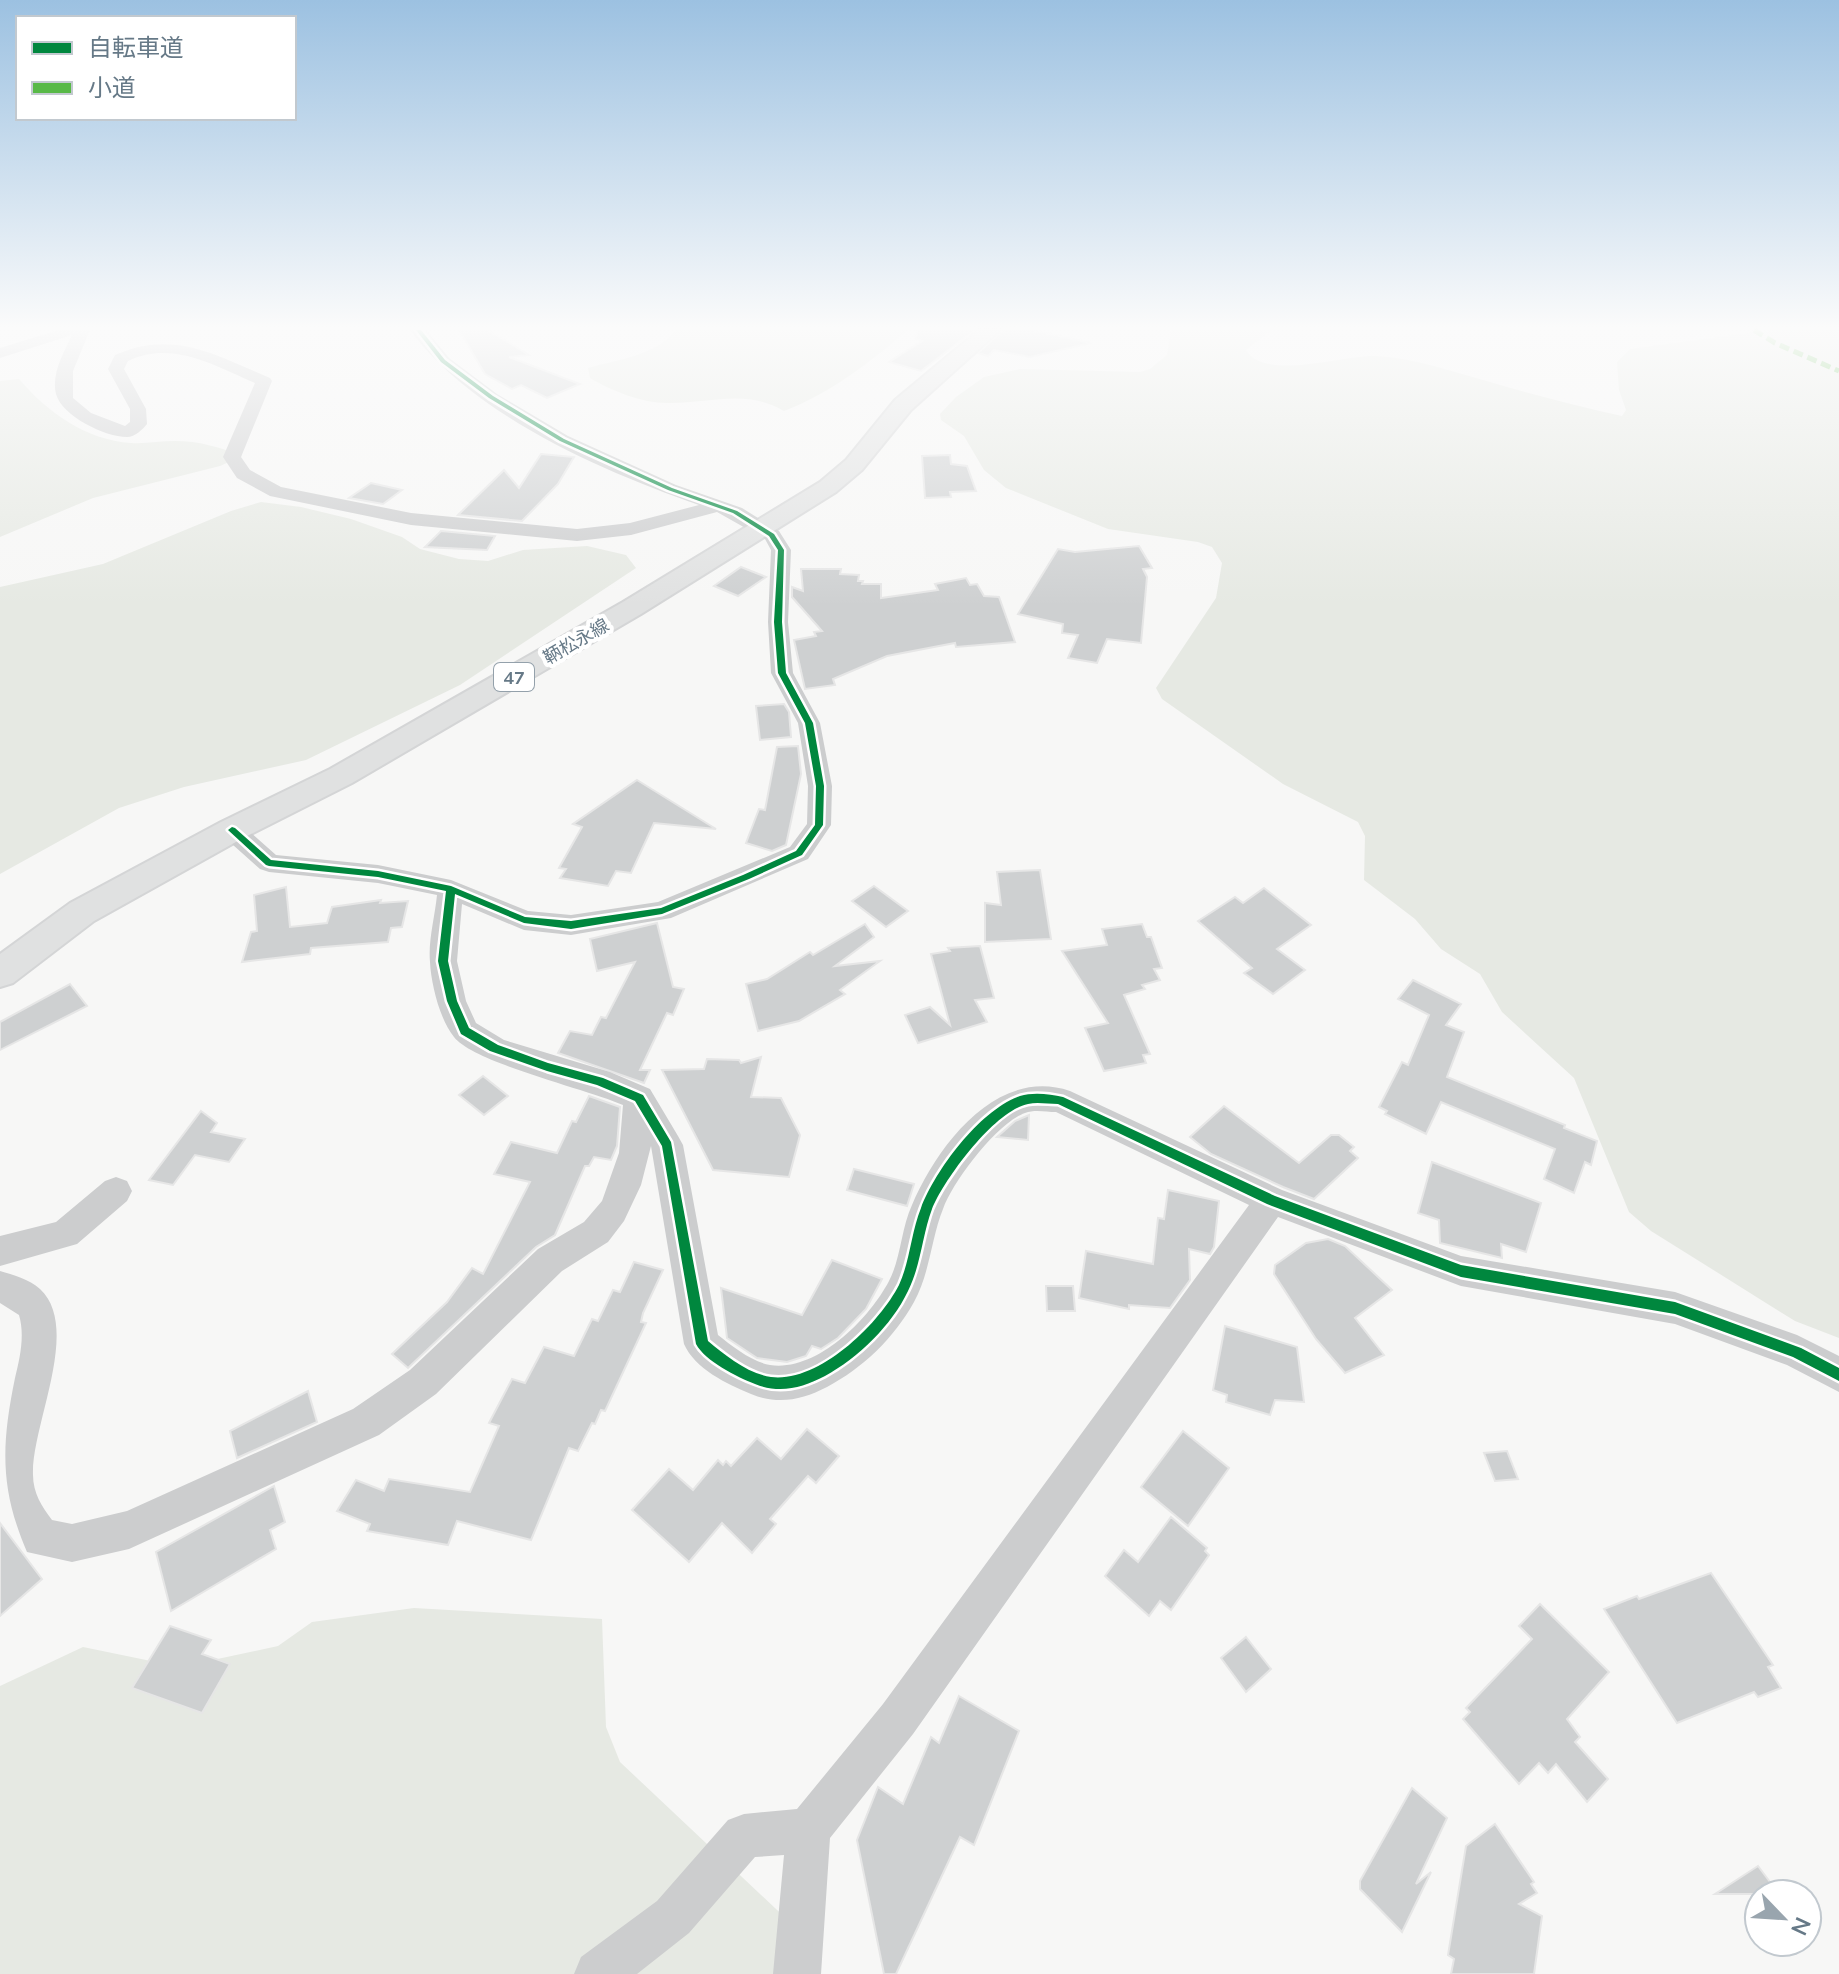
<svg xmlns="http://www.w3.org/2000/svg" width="1839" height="1974" viewBox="0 0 1839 1974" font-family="Mulish,'Noto Sans JP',sans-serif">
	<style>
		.green { fill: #e6e9e3 }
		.building { fill: #ced0d1; stroke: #e6e6e6; stroke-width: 2 }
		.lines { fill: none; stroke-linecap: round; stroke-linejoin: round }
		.major-casing { stroke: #d4d5d6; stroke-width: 4 }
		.minor { fill: #cccdce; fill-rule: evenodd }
		.major { fill: #e0e1e1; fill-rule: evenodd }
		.quiet { stroke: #58b947; stroke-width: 5; stroke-dasharray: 10 5; stroke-linecap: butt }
		.cycleway-casing { stroke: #fff; stroke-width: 5 }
		.cycleway { fill: #00873e; fill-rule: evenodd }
		.labels { text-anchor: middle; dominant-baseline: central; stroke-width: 8; stroke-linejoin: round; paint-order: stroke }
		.far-street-label { font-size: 18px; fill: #667987; stroke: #fff }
		.shield { fill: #fff; stroke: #94a1ab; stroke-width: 2 }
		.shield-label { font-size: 18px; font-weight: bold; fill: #667987 }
	</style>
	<rect width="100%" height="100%" fill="#f7f7f6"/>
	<g class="green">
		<path d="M676,330H908C870,362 831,393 784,411C746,388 708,404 667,403C642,403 612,391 590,378L588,368C619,359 655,356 676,330Z"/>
		<path d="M1171,330H1272L1246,350C1264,382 1346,354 1376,356C1415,358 1453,372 1490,382C1534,395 1578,406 1622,416L1626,410L1619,390L1617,362L1630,349L1770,330H1839V1338L1795,1321L1651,1231L1629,1212L1574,1078L1502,1012L1480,974L1441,949L1415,919L1364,880L1365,836L1358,822L1283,784L1162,699L1156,688L1216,598L1222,563L1212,547L1198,542L1108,529L1006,488L984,470L964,436L941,420L940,414L956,397L984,377L1020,369L1140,372L1150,369L1167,355Z"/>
		<path d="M19,379C47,412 86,440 131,443C145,444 160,441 175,441C199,441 219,447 242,456L220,466L93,498L0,537V381Z"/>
		<path d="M261,502L301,507L351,519L402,537L420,549L459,559L488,561L523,550L587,546L626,555L636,568L460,685L306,760L184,787L119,808L0,874V587L103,564L231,511Z"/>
		<path d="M414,1608L602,1619L606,1727L620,1762L812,1943L806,1974H0V1686L83,1647L180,1667L278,1646L312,1622Z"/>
	</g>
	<g class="building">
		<path d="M459,330H488L529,355L509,357L580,384L547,398L521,385L512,389L485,374Z"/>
		<path d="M917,330H975L921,371L889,362L922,341L916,339Z"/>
		<path d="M1003,330H1033L1091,343L1030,357L994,350L988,356L978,353Z"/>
		<path d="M541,454L574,457L558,484L522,521L458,515L504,470L519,488Z"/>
		<path d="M950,455L951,464L967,466L976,491L950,492L951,497L925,498L922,456Z"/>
		<path d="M371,483L402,490L383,504L349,498Z"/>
		<path d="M441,531L495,536L487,550L425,547Z"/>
		<path d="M1139,546L1152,568L1143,569L1147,577L1141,643L1107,639L1097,663L1068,658L1078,635L1062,633L1063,624L1018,614L1058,549L1075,552Z"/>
		<path d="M741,567L766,577L738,596L714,586Z"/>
		<path d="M801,569H841L840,574L859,575L858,581H863L862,584H881V598L938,590L935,584L966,578L970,585L977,584L984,596L999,597L1015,642L956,647L955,643L887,656L833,679L835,685L805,689L794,640L816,636L814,632L822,631L792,597V587L803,591Z"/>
		<path d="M784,704L789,712L791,737L760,740L756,706Z"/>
		<path d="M798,746L801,774L786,845L772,851L746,843L759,809L765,810L777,747Z"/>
		<path d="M637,780L716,829L654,823L631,873L616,871L608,886L560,878L566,869L559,868L582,827L573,824Z"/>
		<path d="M1040,870L1051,939L985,942V903L1001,905L997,872Z"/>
		<path d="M874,886L908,911L886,927L852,901Z"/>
		<path d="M286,887L290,927L327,923L332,907L381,900L380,903L408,901L402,927L391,928L388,942L311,948L310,954L242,962L251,932L257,931L254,895Z"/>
		<path d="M1264,888L1311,925L1277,949L1305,970L1273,994L1244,973L1252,968L1198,921L1235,897L1243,903Z"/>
		<path d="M657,923L673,987L684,989L673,1015L667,1013L640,1070H650L644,1083L558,1053L570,1031L592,1035L601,1017L606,1018L635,962L597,971L590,939Z"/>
		<path d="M865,924L874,937L835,966L880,961L840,990L845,994L799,1021L758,1031L746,984L767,979L810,952L813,955Z"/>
		<path d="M1142,924L1147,937H1151L1162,968L1154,969L1160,980L1142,985L1145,989L1124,995L1150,1054L1143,1055L1146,1063L1104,1071L1085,1028L1108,1023L1062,951L1107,945L1102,929Z"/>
		<path d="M980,946L994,998L975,1000L987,1022L918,1043L905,1015L930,1007L950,1025L931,954L950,951L948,948Z"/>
		<path d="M1413,980L1461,1004L1446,1025L1464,1032L1447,1077L1565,1125L1564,1128L1597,1141L1591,1165L1585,1162L1574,1193L1544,1179L1555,1149L1441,1102L1426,1134L1385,1114L1387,1111L1379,1107L1402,1062L1408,1065L1429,1015L1398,999Z"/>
		<path d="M70,984L87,1006L0,1050V1022Z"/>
		<path d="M761,1057L751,1097L781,1098L800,1135L789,1177L713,1170L662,1070L704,1069L707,1059L739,1060L741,1063Z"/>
		<path d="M483,1076L508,1096L484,1115L459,1095Z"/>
		<path d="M589,1096L620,1107L617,1146L611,1160L594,1157L589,1166H585L555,1235L536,1247L408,1368L392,1354L447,1302L472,1268L483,1274L530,1182L494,1174L511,1142L557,1153L572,1121L576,1122Z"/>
		<path d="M1224,1106L1299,1163L1331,1135H1339L1354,1147L1350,1151L1358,1158L1314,1199L1283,1187L1211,1154L1190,1137Z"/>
		<path d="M201,1111L217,1123L211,1132L245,1139L229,1162L195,1155L173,1185L149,1180Z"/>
		<path d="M1029,1115L1028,1140L997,1137L1015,1121Z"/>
		<path d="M1432,1162L1541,1203L1526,1252L1501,1244L1502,1258L1440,1243L1439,1220L1418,1213Z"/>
		<path d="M854,1169L914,1184L907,1206L847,1190Z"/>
		<path d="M1168,1190L1219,1201L1214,1247L1210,1254L1189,1249L1190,1280L1170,1308L1129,1305V1309L1079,1298L1086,1251L1153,1264L1158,1218L1164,1219Z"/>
		<path d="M1328,1239L1345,1246L1392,1290L1355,1318L1384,1355L1345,1373L1316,1339L1274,1274L1275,1265L1306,1243Z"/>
		<path d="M832,1260L882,1279L866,1309L838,1338L821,1349L812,1346L806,1356L787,1362L757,1358L727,1338L721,1288L802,1315Z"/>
		<path d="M634,1262L663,1270L643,1313L641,1322L646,1323L605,1411L601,1410L595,1424L592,1423L578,1451L569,1448L531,1540L457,1521L448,1545L367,1531L370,1524L337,1511L356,1480L384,1491L389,1479L470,1492L499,1426L489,1423L512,1379L525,1383L544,1347L574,1356L592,1319L598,1321L613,1290L620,1292Z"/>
		<path d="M1046,1286H1073L1075,1311H1047Z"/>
		<path d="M1225,1326L1297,1347L1304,1402L1275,1400L1270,1415L1226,1402L1227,1395L1213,1390Z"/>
		<path d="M308,1391L317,1422L237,1458L230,1431Z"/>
		<path d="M807,1429L839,1456L816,1483L808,1476L770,1519L776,1524L752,1553L722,1523L689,1562L632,1510L669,1469L693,1490L718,1460L723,1465L726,1461L731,1466L757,1438L781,1459Z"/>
		<path d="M1183,1431L1229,1468L1188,1526L1141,1487Z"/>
		<path d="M1507,1451L1518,1479L1495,1481L1484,1453Z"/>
		<path d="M274,1486L285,1522L270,1530L276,1549L171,1611L156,1552Z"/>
		<path d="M1171,1517L1207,1548L1205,1551L1209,1555L1171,1610L1160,1601L1149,1616L1105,1576L1124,1550L1138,1562Z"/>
		<path d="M0,1523L42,1579L0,1616Z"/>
		<path d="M1711,1573L1773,1665L1768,1667L1781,1688L1758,1697L1754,1692L1677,1723L1604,1609L1637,1596L1639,1599Z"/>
		<path d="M1540,1604L1609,1672L1567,1719L1580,1737L1575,1742L1608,1779L1587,1802L1556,1764L1548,1773L1539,1763L1519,1784L1463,1719L1470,1712L1466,1708L1532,1639L1519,1626Z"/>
		<path d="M170,1626L211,1640L202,1654L230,1664L202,1713L132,1688Z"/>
		<path d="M1246,1637L1271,1669L1246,1692L1221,1658Z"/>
		<path d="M959,1696L1019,1731L974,1845L960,1837L896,1974H884L857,1840L878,1787L903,1804L931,1737L939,1743Z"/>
		<path d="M1412,1788L1447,1818L1416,1884L1431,1872L1402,1932L1360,1889V1881Z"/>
		<path d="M1495,1824L1534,1882L1531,1884L1537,1893L1519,1904L1542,1916L1534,1974H1451L1454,1959L1448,1955L1466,1846Z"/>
		<path d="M1758,1866L1779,1894H1715Z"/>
	</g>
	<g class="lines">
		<defs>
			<path id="major" d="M979,330H1000L911,410L862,470L836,492L641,614L352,783L243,838L94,921L13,983L0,987V954L70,903L221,822L330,769L623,602L820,482L846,460L895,400Z"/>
		</defs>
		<use href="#major" class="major-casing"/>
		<g class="minor">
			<path d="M58,330H90L73,371V398L91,413L125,426L130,422V409L108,369L115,355C173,329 216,355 270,378L272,381L241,457L250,470L281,487L411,513L577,529L630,523L699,505C601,471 473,415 410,330H426L449,358L497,394L568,436L676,485L742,508L779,531L791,550L788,622L793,673L820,723L832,786L831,825L808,859L671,918L571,935L524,930L462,904L457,961L466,1001L476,1023L504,1040L610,1072L650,1089L678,1136L683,1145L718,1335C732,1346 752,1362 770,1365C817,1372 869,1319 889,1281C901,1258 901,1229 912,1205C937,1146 997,1066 1070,1091L1282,1190L1461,1256L1675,1292L1797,1335L1839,1356V1392L1787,1365L1675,1324L1461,1286L1278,1217L913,1734L830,1838L821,1974H773L784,1855L755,1857L689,1933L637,1974H574L581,1957L657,1901L728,1820L744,1814L797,1809L883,1704L1249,1205L1056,1112C1046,1112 1035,1109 1025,1113C997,1123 953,1181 943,1209C931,1239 930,1273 914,1302C894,1338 863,1368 827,1387C802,1400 778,1405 751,1394C727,1384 695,1369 684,1344L651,1146L641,1185L624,1221L608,1242L562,1271L436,1394L379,1435L129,1549L72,1562L27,1552C0,1489 1,1446 15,1378C20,1358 25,1335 19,1315L0,1303V1271C13,1275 29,1279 40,1289C82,1328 31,1426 33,1475C33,1493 42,1507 52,1520L72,1524L127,1511L353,1409L410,1370L538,1249L584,1222L602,1201L619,1153L623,1105C587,1089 474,1063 454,1037C440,1020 431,984 430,962C428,941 435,916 437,895L378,883L269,872L260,869L223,836L220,830L223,824L232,822L241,824L276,855L378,865L451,880L528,911L571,915L658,902L790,847L807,824L808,786L798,723L771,673L768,622L771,550L765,539L717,512L631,535L577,541L411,525L270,496L237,478L223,457L255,383C213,365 172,340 128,361L124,369L146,409L147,424C143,429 135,437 127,437C105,437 62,416 56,394C51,374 64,352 72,335L0,358V348Z"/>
			<path d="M116,1177L127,1181L132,1191L127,1201L77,1244L0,1266V1236L56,1222L105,1181Z"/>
		</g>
		<use href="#major" class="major"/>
		<path class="quiet" d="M1754,330L1775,343L1839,371"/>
		<defs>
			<path id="cycleway" d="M416,330H421L445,360L493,396L564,439L672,488L737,511L774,534L784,550L782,622L786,673L813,723L824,786L823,825L802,855L749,879L662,914L571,929L524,923L455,894L448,961L457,1001L469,1028L498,1045L548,1063L603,1078L643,1095L671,1142L708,1341C725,1355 748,1374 771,1377C819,1383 879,1324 899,1285C910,1261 911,1233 921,1208C936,1169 980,1110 1020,1096C1033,1092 1050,1094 1063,1097L1275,1196L1461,1265L1675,1302L1801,1348L1839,1368V1381L1793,1357L1675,1314L1461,1277L1267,1204L1058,1104C1048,1104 1037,1102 1028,1104C995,1110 944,1179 932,1209C922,1236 921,1265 908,1291C892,1325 858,1358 825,1376C802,1388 780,1394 755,1384C737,1377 705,1361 696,1344L662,1146L635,1101L597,1085L547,1071L490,1051L461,1034L447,1001L438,961L446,891L378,877L269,866L266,865L228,830L232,827L235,828L271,860L378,871L451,886L525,917L571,921L661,908L743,875L796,851L815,825L816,786L805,723L778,673L774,622L778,550L769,536L733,513L668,490L560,441L489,398L441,362Z"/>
		</defs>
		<use href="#cycleway" class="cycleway-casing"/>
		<use href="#cycleway" class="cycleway"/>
	</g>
	<linearGradient id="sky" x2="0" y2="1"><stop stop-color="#9cc1e1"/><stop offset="0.54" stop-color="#fbfbfb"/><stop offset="1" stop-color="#fbfbfb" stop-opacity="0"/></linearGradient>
	<rect width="1839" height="606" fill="url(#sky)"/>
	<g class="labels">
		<g class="far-street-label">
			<text transform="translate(576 641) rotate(-30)">鞆松永線</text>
		</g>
		<rect class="shield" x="494" y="663" width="40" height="28" rx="6"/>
		<g class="shield-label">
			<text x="514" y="677">47</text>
		</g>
	</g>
	<rect x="16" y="16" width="280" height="104" fill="#ffffff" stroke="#c2c9cf" stroke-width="2"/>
	<rect x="32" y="42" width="40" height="12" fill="#00873e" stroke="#c2c9cf" stroke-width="2"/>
	<text x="88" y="56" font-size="24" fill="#667987">自転車道</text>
	<rect x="32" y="82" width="40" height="12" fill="#58b947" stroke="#c2c9cf" stroke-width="2"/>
	<text x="88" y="96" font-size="24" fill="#667987">小道</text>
	<g transform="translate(1783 1918) rotate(115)"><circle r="38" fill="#ffffff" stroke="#c2c9cf" stroke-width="2"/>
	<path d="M0-6L14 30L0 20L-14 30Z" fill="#99a5ae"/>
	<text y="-12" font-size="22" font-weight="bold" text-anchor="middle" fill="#667987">N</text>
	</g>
</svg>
